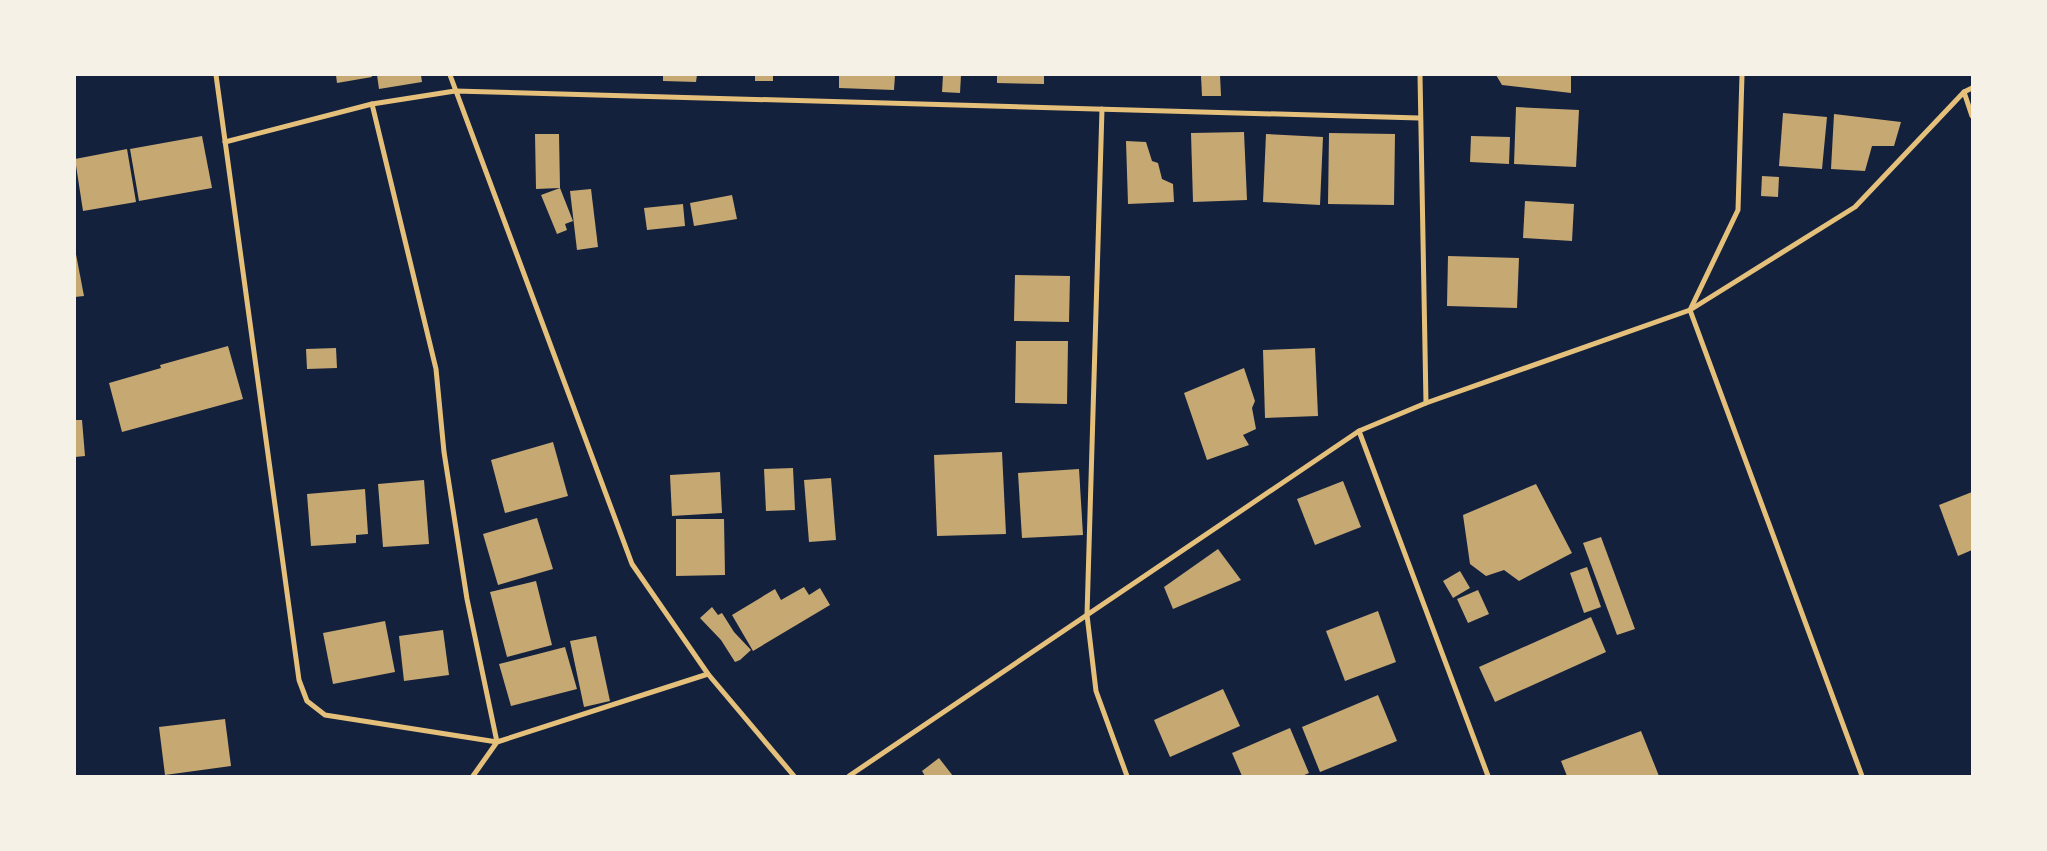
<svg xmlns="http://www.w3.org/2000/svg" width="2047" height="851" viewBox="0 0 2047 851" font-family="'Sofia Sans Condensed',sans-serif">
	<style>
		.building { fill: #c6a872 }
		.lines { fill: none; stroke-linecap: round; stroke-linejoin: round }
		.minor { stroke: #e5c07b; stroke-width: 5 }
	</style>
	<rect width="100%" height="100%" fill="#14213d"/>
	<g class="building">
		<path d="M336,75H371L372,77L337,83Z"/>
		<path d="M377,75H421L422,82L379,89Z"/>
		<path d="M663,75H697L696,82L663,81Z"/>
		<rect x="755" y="75" width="18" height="6"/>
		<path d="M839,75H895L894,90L839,88Z"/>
		<path d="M943,75H961L960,93L942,92Z"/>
		<path d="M997,75H1044V84L997,83Z"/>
		<path d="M1220,75L1221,96H1202L1201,76Z"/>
		<path d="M1496,75H1571V93L1502,85Z"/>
		<path d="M1516,107L1579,110L1576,167L1514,164Z"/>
		<path d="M1783,113L1827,117L1822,169L1779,166Z"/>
		<path d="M1834,114L1901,122L1894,146H1872L1865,171L1831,169Z"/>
		<path d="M1244,132L1247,200L1193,202L1191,133Z"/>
		<path d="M1329,133L1395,134L1394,205L1328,204Z"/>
		<path d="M535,134H559L560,188L536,189Z"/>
		<path d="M1266,134L1323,137L1320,205L1263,202Z"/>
		<path d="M202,136L212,188L139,201L130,149Z"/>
		<path d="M1471,136L1510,137L1509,164L1470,162Z"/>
		<path d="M1126,141L1146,142L1152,161L1158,163L1162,179L1173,184L1174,202L1128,204Z"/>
		<path d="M127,149L136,202L83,211L75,159Z"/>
		<path d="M1762,176L1779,177L1778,197L1761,196Z"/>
		<path d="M560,188L573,221L565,224L567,230L557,234L541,195Z"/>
		<path d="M591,189L598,247L577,250L570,191Z"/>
		<path d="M732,195L737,219L694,226L690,203Z"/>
		<path d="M1525,201L1574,204L1572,241L1523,238Z"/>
		<path d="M683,204L685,226L647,230L644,208Z"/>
		<path d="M75,249L84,296L75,297Z"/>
		<path d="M1448,256L1519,258L1517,308L1447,306Z"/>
		<path d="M1015,275L1070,276L1069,322L1014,321Z"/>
		<path d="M1016,341H1068L1067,404L1015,403Z"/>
		<path d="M228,346L243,399L122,432L109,383L161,368L160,365Z"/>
		<path d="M336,348L337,368L307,369L306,349Z"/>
		<path d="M1315,348L1318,416L1265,418L1263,350Z"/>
		<path d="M1244,368L1255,401L1252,408L1256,429L1243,435L1249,445L1207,460L1184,393Z"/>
		<path d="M75,420H82L85,456L75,457Z"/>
		<path d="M553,442L568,496L505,513L491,460Z"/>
		<path d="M1002,452L1006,534L937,536L934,455Z"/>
		<path d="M793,468L795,510L766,511L764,469Z"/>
		<path d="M1079,469L1083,535L1022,538L1018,473Z"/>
		<path d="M720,472L722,513L672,516L670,475Z"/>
		<path d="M831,478L836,540L809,542L804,480Z"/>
		<path d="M424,480L429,544L383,547L378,484Z"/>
		<path d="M1343,481L1361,527L1315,545L1297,499Z"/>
		<path d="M1536,484L1572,553L1519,581L1504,570L1486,576L1470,564L1463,515Z"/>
		<path d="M365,489L368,534L356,535V543L311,546L307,494Z"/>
		<path d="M1972,492V550L1958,556L1939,505Z"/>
		<path d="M537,518L553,569L498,585L483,534Z"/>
		<path d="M676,519H724L725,575L676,576Z"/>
		<path d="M1601,537L1635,629L1617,635L1583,543Z"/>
		<path d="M1218,549L1241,580L1173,609L1164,587Z"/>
		<path d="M1587,567L1601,607L1584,613L1570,573Z"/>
		<path d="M1460,571L1470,588L1453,598L1443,581Z"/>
		<path d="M536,581L552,645L507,657L490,592Z"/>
		<path d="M804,587L809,595L820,588L830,605L753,651L732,615L775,589L781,600Z"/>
		<path d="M1478,590L1489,614L1468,623L1457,599Z"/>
		<path d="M712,607L718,615L722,613L734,632L751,650L740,660L735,662L721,640L700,618Z"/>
		<path d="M1378,611L1396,662L1345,681L1326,631Z"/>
		<path d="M1591,617L1606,652L1495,702L1479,667Z"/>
		<path d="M385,621L395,672L333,684L323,633Z"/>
		<path d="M443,630L449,675L404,681L399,636Z"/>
		<path d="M596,636L610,701L584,707L570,641Z"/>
		<path d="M565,647L577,689L511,706L499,664Z"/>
		<path d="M1223,689L1240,726L1170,757L1154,720Z"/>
		<path d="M1378,695L1397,741L1320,772L1302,727Z"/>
		<path d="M225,719L231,766L165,775L159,727Z"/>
		<path d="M1290,728L1309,773L1302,776H1242L1232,753Z"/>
		<path d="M1641,731L1659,776H1567L1561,761Z"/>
		<path d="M939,758L953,776H925L922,771Z"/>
	</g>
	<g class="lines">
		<g class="minor">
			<path d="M216,75L299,680L307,701L325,715L497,742L467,599L444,452L436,369L372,104"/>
			<path d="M450,75L632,564L708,674L794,776"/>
			<path d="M1742,75L1738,210L1690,310L1862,776"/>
			<path d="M1964,92L1972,88"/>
			<path d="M1102,109L1087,615L1096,691L1127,776"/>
			<path d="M225,142L372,104L455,91L1419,118"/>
			<path d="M1426,403L1690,310L1855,207L1964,92L1972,116"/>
			<path d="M1359,431L1488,776"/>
			<path d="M473,776L497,742L708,674"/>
			<path d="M849,776L1359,431L1426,403L1420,75"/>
		</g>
	</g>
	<rect width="2047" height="851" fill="none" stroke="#f6f1e7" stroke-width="152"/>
</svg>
